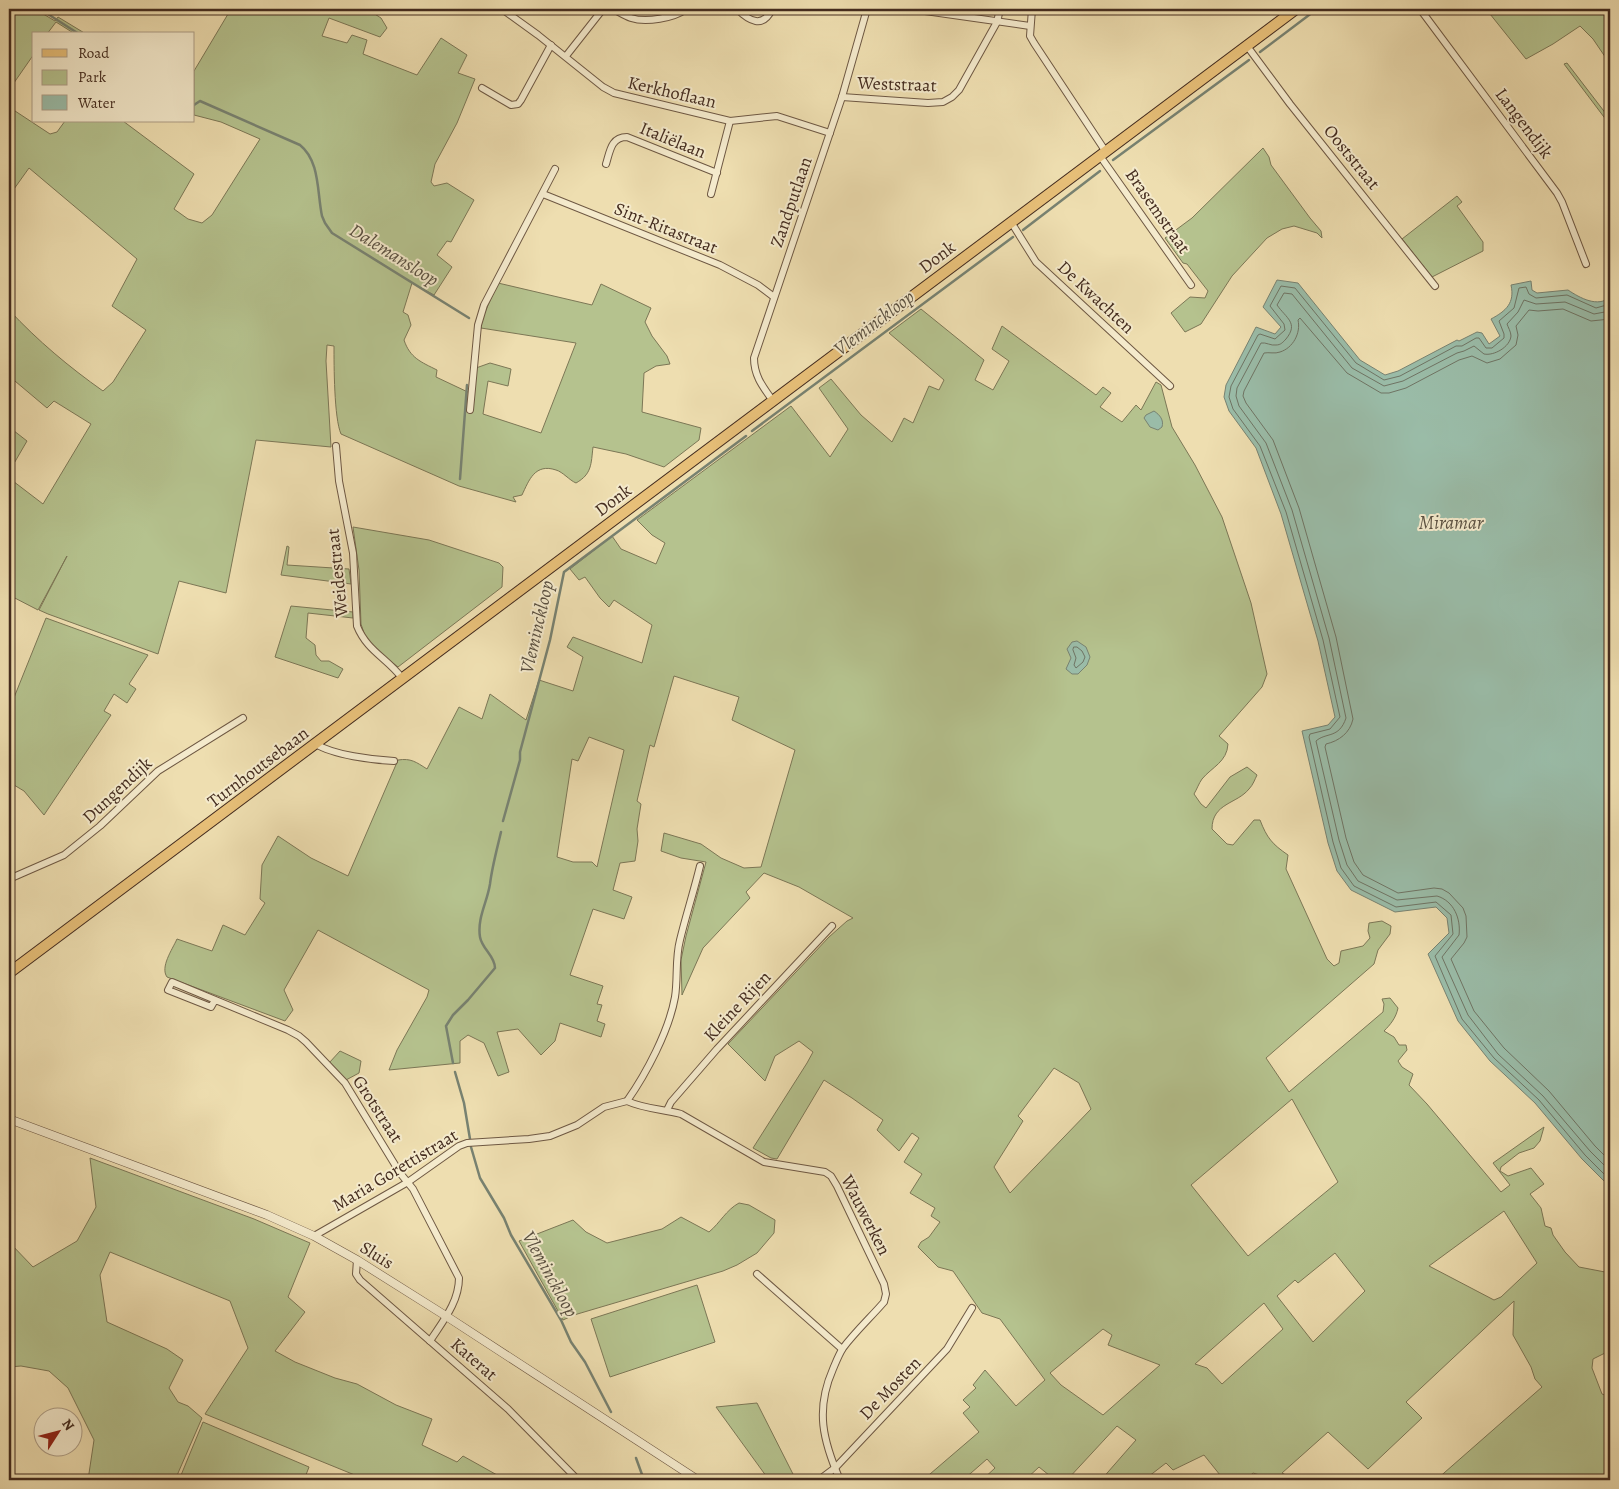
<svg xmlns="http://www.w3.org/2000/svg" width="1619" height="1489" viewBox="0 0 1619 1489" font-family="Alegreya,serif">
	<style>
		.green { fill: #b5c28e; stroke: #7c7756; fill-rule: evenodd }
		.water { fill: #9abca8; stroke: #788271 }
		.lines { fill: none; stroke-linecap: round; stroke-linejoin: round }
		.shore { stroke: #6f7464; stroke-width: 1 }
		.stream { stroke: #788271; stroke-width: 2.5 }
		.minor-casing { stroke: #6e5843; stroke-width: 8 }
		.tertiary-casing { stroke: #6e5843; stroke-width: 9 }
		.primary-casing { stroke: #442c1f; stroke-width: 12 }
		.minor { stroke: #f4eacc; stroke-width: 6 }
		.tertiary { stroke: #f4eacc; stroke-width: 8 }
		.primary { stroke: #e7bf78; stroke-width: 10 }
		.labels { text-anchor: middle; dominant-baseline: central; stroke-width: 4; stroke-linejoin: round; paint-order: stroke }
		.street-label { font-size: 18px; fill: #442c1f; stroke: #f4eacc }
		.water-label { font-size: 19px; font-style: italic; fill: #5a5041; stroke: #f4eacc }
	</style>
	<rect width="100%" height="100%" fill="#eedeb0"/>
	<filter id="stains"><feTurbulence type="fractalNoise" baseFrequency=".004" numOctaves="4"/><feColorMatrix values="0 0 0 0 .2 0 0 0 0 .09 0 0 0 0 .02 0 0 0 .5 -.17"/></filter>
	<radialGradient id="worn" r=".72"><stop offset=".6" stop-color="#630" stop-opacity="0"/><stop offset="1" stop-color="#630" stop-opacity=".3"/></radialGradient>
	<g class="green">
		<path d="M9,9H35L55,21L58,17L86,34H75L56,22L47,34H34V54L9,90Z"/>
		<path d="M231,9H367L381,18L387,28L380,37L329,18L322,36L347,43L352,35L367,40L363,54L417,75L441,38L467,55L458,73L475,79L457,123L435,164L431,182L434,186L447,183L474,200L451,242L447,241L437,255L452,267L434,295L412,283L403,312L408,315L411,325L404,340C410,358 421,362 437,370L436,377L472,394L476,368L490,363L511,369L508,386L488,381L483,414L541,433L576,343L481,328V321L498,283L592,305L601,284L651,308L645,322L652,336L667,356L670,364L656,366L644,373L642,412L701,428L699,440L664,467L626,454L593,447C591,464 592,474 576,483C569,480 563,472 556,470C535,463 529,480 522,495L513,497L516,502L459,486L341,434C334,418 334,365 334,346L327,345L326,361L331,447L256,440L226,593L179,581L158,654L48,614L39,610L67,556L38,610L9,595V478L43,504L91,424L54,401L47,408L9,376V310C38,341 69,367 103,391L113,382L146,330L112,306L137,259L29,168L9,196V107L50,134L57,132L65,121H123L194,174L174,209L188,219L202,223L212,215L260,139L221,122L194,115V71Z"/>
		<path d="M1486,9H1519L1523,12L1529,9H1610V20L1606,26L1610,35V64L1593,39L1580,26L1553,44L1526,59Z"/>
		<path d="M1567,63L1610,119V125L1564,64Z"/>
		<path d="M1263,148L1269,157L1271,165L1310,218L1321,231L1322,238L1317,233L1294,226L1282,229L1267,238L1232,276L1201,324L1185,332L1171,313L1190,297L1205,298L1208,291L1187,264L1183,263L1165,238L1192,218Z"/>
		<path d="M1457,196L1462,202L1457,206L1483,242V251L1432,277L1402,239Z"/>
		<path d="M921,309L984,360L975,380L993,390L1009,361L992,349L1002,326L1096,395L1103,387L1111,393L1100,407L1122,422L1136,405L1141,410L1156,382L1161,385L1172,427L1195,465L1222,517L1251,603L1267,674L1262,687L1219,736L1228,744C1227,762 1212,767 1202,779C1199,783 1197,789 1194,794L1201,804L1206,808L1230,777L1247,767L1257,775C1255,779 1253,785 1249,789C1237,804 1212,803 1212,829L1227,844L1233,845L1254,820H1260C1267,838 1272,844 1288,855L1286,869L1327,959L1334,966L1339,963L1341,951L1363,946L1370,938L1368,931L1369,923L1382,921L1391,926L1390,934L1378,950L1374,964L1266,1058L1289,1092L1383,1012L1384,1004L1382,999L1390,998L1398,1008C1396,1018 1390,1025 1384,1031L1394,1037L1399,1045H1406L1407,1050L1398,1061L1402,1067L1413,1074L1409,1085L1427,1104L1501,1192L1510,1185L1493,1163L1544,1127L1540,1141L1534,1148L1519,1153L1501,1167L1500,1171L1508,1176L1531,1168L1544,1184L1530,1194L1541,1208L1545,1226L1551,1228L1553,1235L1565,1252L1579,1267L1605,1272L1610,1269V1364L1605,1353L1593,1359L1592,1368L1602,1394L1610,1397V1480H1436L1542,1387L1535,1379L1531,1367L1513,1335L1514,1301L1406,1402L1422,1418L1368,1469L1328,1432L1282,1473L1295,1480H1266L1263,1476L1253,1473L1245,1480H1224L1204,1455L1173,1470L1166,1463L1144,1480H1101L1136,1440L1117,1426L1067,1480H1055L1039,1467L1025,1480H982L995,1468L987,1459L963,1480H923L979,1432L963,1413L970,1407L963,1400L976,1388L973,1385L985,1370L1016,1406L1045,1380L1000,1319L982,1313L953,1271L938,1267L918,1247L921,1242L929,1237L940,1222L931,1216L935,1208L910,1193L922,1174L904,1162L919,1138L912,1133L899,1151L877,1130L883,1120L852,1098L824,1080L777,1159L771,1158L753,1148L807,1063L813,1052L799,1041L775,1056L765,1081L728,1044L829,937L847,921L853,918L799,887L764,873L746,892L750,898L703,948L682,995L681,960L686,936L706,862L681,858L661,851L664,833L701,844L721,858L744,868L761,867L795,750L732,720L739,697L674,676L654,747L650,745L637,801L641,804L637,829L638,841L635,861L620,863L613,890L632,897L624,919L593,909L570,975L603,986L597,1004L602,1005L597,1021L605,1024L601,1037L560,1023L555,1041L541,1055L518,1029L497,1032L509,1072L498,1076L484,1043L468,1035L460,1041V1063L389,1070L397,1050L427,997L429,990L318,930L284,990L293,1010L285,1021L167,977C160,967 172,950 177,939L212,951L223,925L245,935L265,903L260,899L262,865L278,836L311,858L348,876L398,760C411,758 416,762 427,769L459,707L482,719L490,694L526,720L539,680L573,691L583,657L567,647L573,637L642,663L652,625L614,600L609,607L600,598L585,577L579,580L570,569L612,536L621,549L656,564L665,543L652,535L637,520L791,406L830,457L848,429L819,388L831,379L861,415L892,442L904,418L913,423L929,386L939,390L944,380L889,333ZM589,737L624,750L597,867L592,862H573L557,857L572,759L578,761ZM1054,1068L1079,1083L1091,1109L1010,1193L994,1167L1023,1121L1018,1116ZM1292,1099L1338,1182L1248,1256L1191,1185ZM1504,1211L1537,1263L1501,1297L1494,1300L1429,1266ZM1335,1253L1365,1291L1313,1342L1277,1296L1295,1280L1298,1283ZM1264,1303L1283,1329L1222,1384L1207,1368L1195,1364ZM1103,1329L1112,1335L1108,1345L1160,1365L1103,1415L1061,1385L1050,1373Z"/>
		<path d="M9,427L27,441L9,472Z"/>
		<path d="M353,527L429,540L499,563L503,567L502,587L398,667L370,645L365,636L361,624L359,570Z"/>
		<path d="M287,546L289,547L287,565L349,569L351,584L281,575Z"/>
		<path d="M291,606L353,612V618L308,613L306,638L315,645L316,655L321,661H329L343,669L338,678L275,657Z"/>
		<path d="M46,618L148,655L129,684L136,689L127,703L114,694L104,711L111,715L44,815L24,791L9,782V710Z"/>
		<path d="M340,1051L361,1061L359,1073L346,1080L329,1063Z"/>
		<path d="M90,1158L254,1219L310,1243L288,1297L305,1312L275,1351L295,1362L335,1378L357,1384L396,1405L432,1419L422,1445L457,1462L463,1456L506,1480H367L205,1414L248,1348L230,1301L110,1252L100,1275L107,1322L167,1349L183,1360L169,1388L178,1402L188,1406L202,1418L175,1480H88L94,1440L68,1388L49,1371L21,1366L9,1367V1242L33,1267L77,1241L96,1207Z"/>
		<path d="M739,1203L749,1205L775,1220L774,1233L757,1253L737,1265L723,1271L574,1315L563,1320L519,1241L573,1220L586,1232L607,1243L662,1229L681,1217L709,1232C720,1223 726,1210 739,1203Z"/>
		<path d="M697,1285L715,1342L610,1377L591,1319Z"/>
		<path d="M757,1403L796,1480H769L716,1407Z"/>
		<path d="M203,1422L309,1467L304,1480H179Z"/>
	</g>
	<g class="water">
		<path d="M1277,280L1298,283L1360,360L1385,375L1398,371L1457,340L1459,341L1477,332L1482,333L1489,344L1500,336L1491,319C1506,311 1515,303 1511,285L1531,281L1532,290L1537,293L1568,290C1580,298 1598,308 1610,297V1187L1582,1159L1535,1103L1490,1061L1458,1021L1428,954L1449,933L1447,918L1436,907L1395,912L1351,890L1337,871L1328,843L1302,731L1328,725L1335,717L1318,641L1281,514L1256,448L1229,411L1224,397L1226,385L1256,327L1275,334L1281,327L1263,307Z"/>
		<path d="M1154,411C1160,415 1164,420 1162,427L1158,430L1150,427L1144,418L1146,415Z"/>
		<path d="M1077,641L1086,647L1090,657L1087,665L1078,674H1072L1066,669L1071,658L1067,649L1072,642Z"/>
	</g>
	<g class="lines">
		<g class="shore">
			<path d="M1610,304L1596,308L1567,295L1536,298L1529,294L1526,287L1519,288L1514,308L1499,321L1504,334V338L1492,348H1486L1479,338H1476L1462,346H1456L1400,376L1384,380L1356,363L1295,288L1281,286L1270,306L1284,324L1285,330L1275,339L1260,334L1258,335L1231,386L1229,397L1233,409L1260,446L1286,512L1323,640L1340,717L1330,729L1310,734L1309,737L1333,842L1341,868L1354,886L1396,907L1436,902L1451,915L1453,934L1435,956L1462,1019L1494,1058L1539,1100L1585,1155L1610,1180"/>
			<path d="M1610,311L1594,314L1565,302L1536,304L1524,300L1518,312L1507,324C1508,327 1511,332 1511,336C1510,347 1494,356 1484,354L1474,346L1464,351L1457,353L1403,381L1384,386L1352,368L1292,294L1284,293L1277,305C1286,318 1299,323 1286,339C1283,342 1281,345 1276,345C1271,346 1266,342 1261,343L1237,388L1236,396L1239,406L1266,443L1292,510L1329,638L1346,718C1339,739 1326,732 1316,741L1339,840L1347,865L1358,881L1397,900L1437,896C1454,901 1461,919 1459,935L1442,957L1468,1015L1498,1054L1543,1096L1590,1151L1610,1171"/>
			<path d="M1610,319L1591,321L1563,309L1538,311L1529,310L1516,326L1518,335L1516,345L1500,359L1487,363L1472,356L1459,360L1406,388L1389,393H1381L1347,373L1300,318L1298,320C1301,333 1293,348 1280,352C1275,354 1269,352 1264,353L1244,391L1243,396L1246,403L1273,440L1299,508L1336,637L1353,719C1350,733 1339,741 1326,744L1325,747L1346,838L1354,862L1363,875L1398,893L1434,888L1442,889L1449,893L1463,908L1466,916L1467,937L1464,943L1451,959L1474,1011L1504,1048L1549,1091L1595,1146L1610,1161"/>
			<path d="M1074,647H1077L1082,651L1085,657L1083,662L1076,668L1074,665L1076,658L1073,650Z"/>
		</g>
		<g class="stream">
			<path d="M40,9L79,34"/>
			<path d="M1260,52L1317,9"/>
			<path d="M194,105L200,101L300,145C320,161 317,192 322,216L325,223L332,233L469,318"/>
			<path d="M1113,160L1249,60"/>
			<path d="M1023,230L1100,171"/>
			<path d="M752,431L1013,237"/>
			<path d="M460,479L467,385"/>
			<path d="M503,821L520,760V752L550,640L564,572L746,436"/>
			<path d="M453,1063L446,1026L453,1015L468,1000L495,968C495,956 482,949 480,937C477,918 487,903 490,884C492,867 497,849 501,832"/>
			<path d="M455,1072L464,1103L470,1139"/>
			<path d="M471,1147L480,1178L504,1218L511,1235L561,1320L571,1342L585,1362L611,1412"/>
			<path d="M636,1458L644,1480"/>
		</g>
		<defs>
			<g id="minor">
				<path d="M502,9L538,35L603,87L614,93L730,121L777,116L830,133"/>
				<path d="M613,9C619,12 625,16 631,18C646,23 674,18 686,9"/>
				<path d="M737,9C749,21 763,29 772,9"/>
				<path d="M911,9L1030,26"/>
				<path d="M1032,9L1030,36L1034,43L1106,152"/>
				<path d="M1420,9L1557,193L1562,202L1586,264"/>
				<path d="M1247,46L1290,104L1435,286"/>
				<path d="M566,56L603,9"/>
				<path d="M482,88L511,105L518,104L521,100L551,45"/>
				<path d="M842,97L928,103L943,102L952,97L959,90L997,22L1000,9"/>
				<path d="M1100,156L1191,285"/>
				<path d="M606,164C610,151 611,137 627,137L717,173"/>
				<path d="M543,194L720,265L758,285L774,297"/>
				<path d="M711,194L730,121"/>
				<path d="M1011,222L1036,262L1170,386"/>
				<path d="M773,401C763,387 754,376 754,358L842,97L867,9"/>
				<path d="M470,410L478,325L484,305L555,169"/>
				<path d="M336,446L339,481L353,553L357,626C367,651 387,658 402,678"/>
				<path d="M316,744C333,755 373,760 394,761"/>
				<path d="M9,879L64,855L100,826L158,771L243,718"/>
				<path d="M215,1000L211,1007L168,990L172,982L288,1030L299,1036L306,1042L345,1083L400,1173L413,1189L459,1278C459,1302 443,1321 430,1341"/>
				<path d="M627,1101C644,1109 663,1109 681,1114L764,1162L825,1172L831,1176L837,1186L884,1284L886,1294L884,1302C871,1317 855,1332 843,1348C839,1354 836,1362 833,1369C815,1410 823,1441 840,1480"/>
				<path d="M667,1110L671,1102L717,1049L832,926"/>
				<path d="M314,1236L408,1182L459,1146L467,1143L529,1139L550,1136L577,1125L604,1107L627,1101C646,1074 669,1031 675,997C678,978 675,959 680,940C686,915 694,891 700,866"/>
				<path d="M357,1260L356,1274L360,1280L508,1409L578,1480"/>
				<path d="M757,1274L842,1349"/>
				<path d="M819,1480L835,1468L947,1349L972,1308"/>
			</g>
			<path id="tertiary" d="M9,1119L267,1215L314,1236L357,1260L446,1316L698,1480"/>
			<path id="primary" d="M9,973L1296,9"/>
		</defs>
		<use href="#minor" class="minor-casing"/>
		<use href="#tertiary" class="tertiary-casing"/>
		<use href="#primary" class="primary-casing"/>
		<use href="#minor" class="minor"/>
		<use href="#tertiary" class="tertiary"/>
		<use href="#primary" class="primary"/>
	</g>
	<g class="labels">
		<g class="street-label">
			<text transform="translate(897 84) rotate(2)">Weststraat</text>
			<text transform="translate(672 92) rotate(13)">Kerkhoflaan</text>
			<text transform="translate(1524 123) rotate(53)">Langendijk</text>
			<text transform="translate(673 140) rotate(22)">Italiëlaan</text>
			<text transform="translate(1352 157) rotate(51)">Ooststraat</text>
			<text transform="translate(791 202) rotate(-71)">Zandputlaan</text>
			<text transform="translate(1158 211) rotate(55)">Brasemstraat</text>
			<text transform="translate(666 228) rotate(22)">Sint-Ritastraat</text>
			<text transform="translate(937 257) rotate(-37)">Donk</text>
			<text transform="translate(1096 297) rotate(43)">De Kwachten</text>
			<text transform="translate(613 500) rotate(-37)">Donk</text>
			<text transform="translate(337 573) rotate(-96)">Weidestraat</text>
			<text transform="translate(258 767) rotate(-37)">Turnhoutsebaan</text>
			<text transform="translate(117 790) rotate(-43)">Dungendijk</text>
			<text transform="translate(737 1006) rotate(-47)">Kleine Rijen</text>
			<text transform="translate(378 1109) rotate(57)">Grotstraat</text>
			<text transform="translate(395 1170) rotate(-31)">Maria Gorettistraat</text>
			<text transform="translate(866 1215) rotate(63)">Wauwerken</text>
			<text transform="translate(377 1255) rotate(32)">Sluis</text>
			<text transform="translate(474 1359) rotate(41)">Katerat</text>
			<text transform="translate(890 1388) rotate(-46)">De Mosten</text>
		</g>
		<g class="water-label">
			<text transform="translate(394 255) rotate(32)">Dalemansloop</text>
			<text transform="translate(874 323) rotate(-37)">Vleminckloop</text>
			<text x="1451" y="523">Miramar</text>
			<text transform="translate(537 627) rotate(-77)">Vleminckloop</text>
			<text transform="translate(550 1274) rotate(61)">Vleminckloop</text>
		</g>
	</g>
	<rect width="1619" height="1489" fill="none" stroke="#eedeb0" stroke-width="30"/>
	<rect x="10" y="10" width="1599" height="1469" fill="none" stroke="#442c1f" stroke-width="2.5"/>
	<rect x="15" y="15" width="1589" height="1459" fill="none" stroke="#442c1f"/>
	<rect x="32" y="32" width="162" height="90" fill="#f4eacc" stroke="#ae9e87"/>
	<rect x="42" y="49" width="25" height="8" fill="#e7bf78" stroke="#ae9e87"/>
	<text x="78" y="58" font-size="15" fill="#442c1f">Road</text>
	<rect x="42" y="70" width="25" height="15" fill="#b5c28e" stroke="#ae9e87"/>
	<text x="78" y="82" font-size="15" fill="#442c1f">Park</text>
	<rect x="42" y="95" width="25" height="15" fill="#9abca8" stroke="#ae9e87"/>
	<text x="78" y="108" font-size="15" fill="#442c1f">Water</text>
	<g transform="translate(58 1432) rotate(54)"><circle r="24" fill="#f4eacc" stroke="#ae9e87"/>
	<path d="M0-4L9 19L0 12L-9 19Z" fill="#8f2418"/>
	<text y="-8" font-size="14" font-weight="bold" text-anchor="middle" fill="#442c1f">N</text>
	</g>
	<rect width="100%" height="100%" filter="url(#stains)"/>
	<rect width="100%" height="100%" fill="url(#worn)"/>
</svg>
